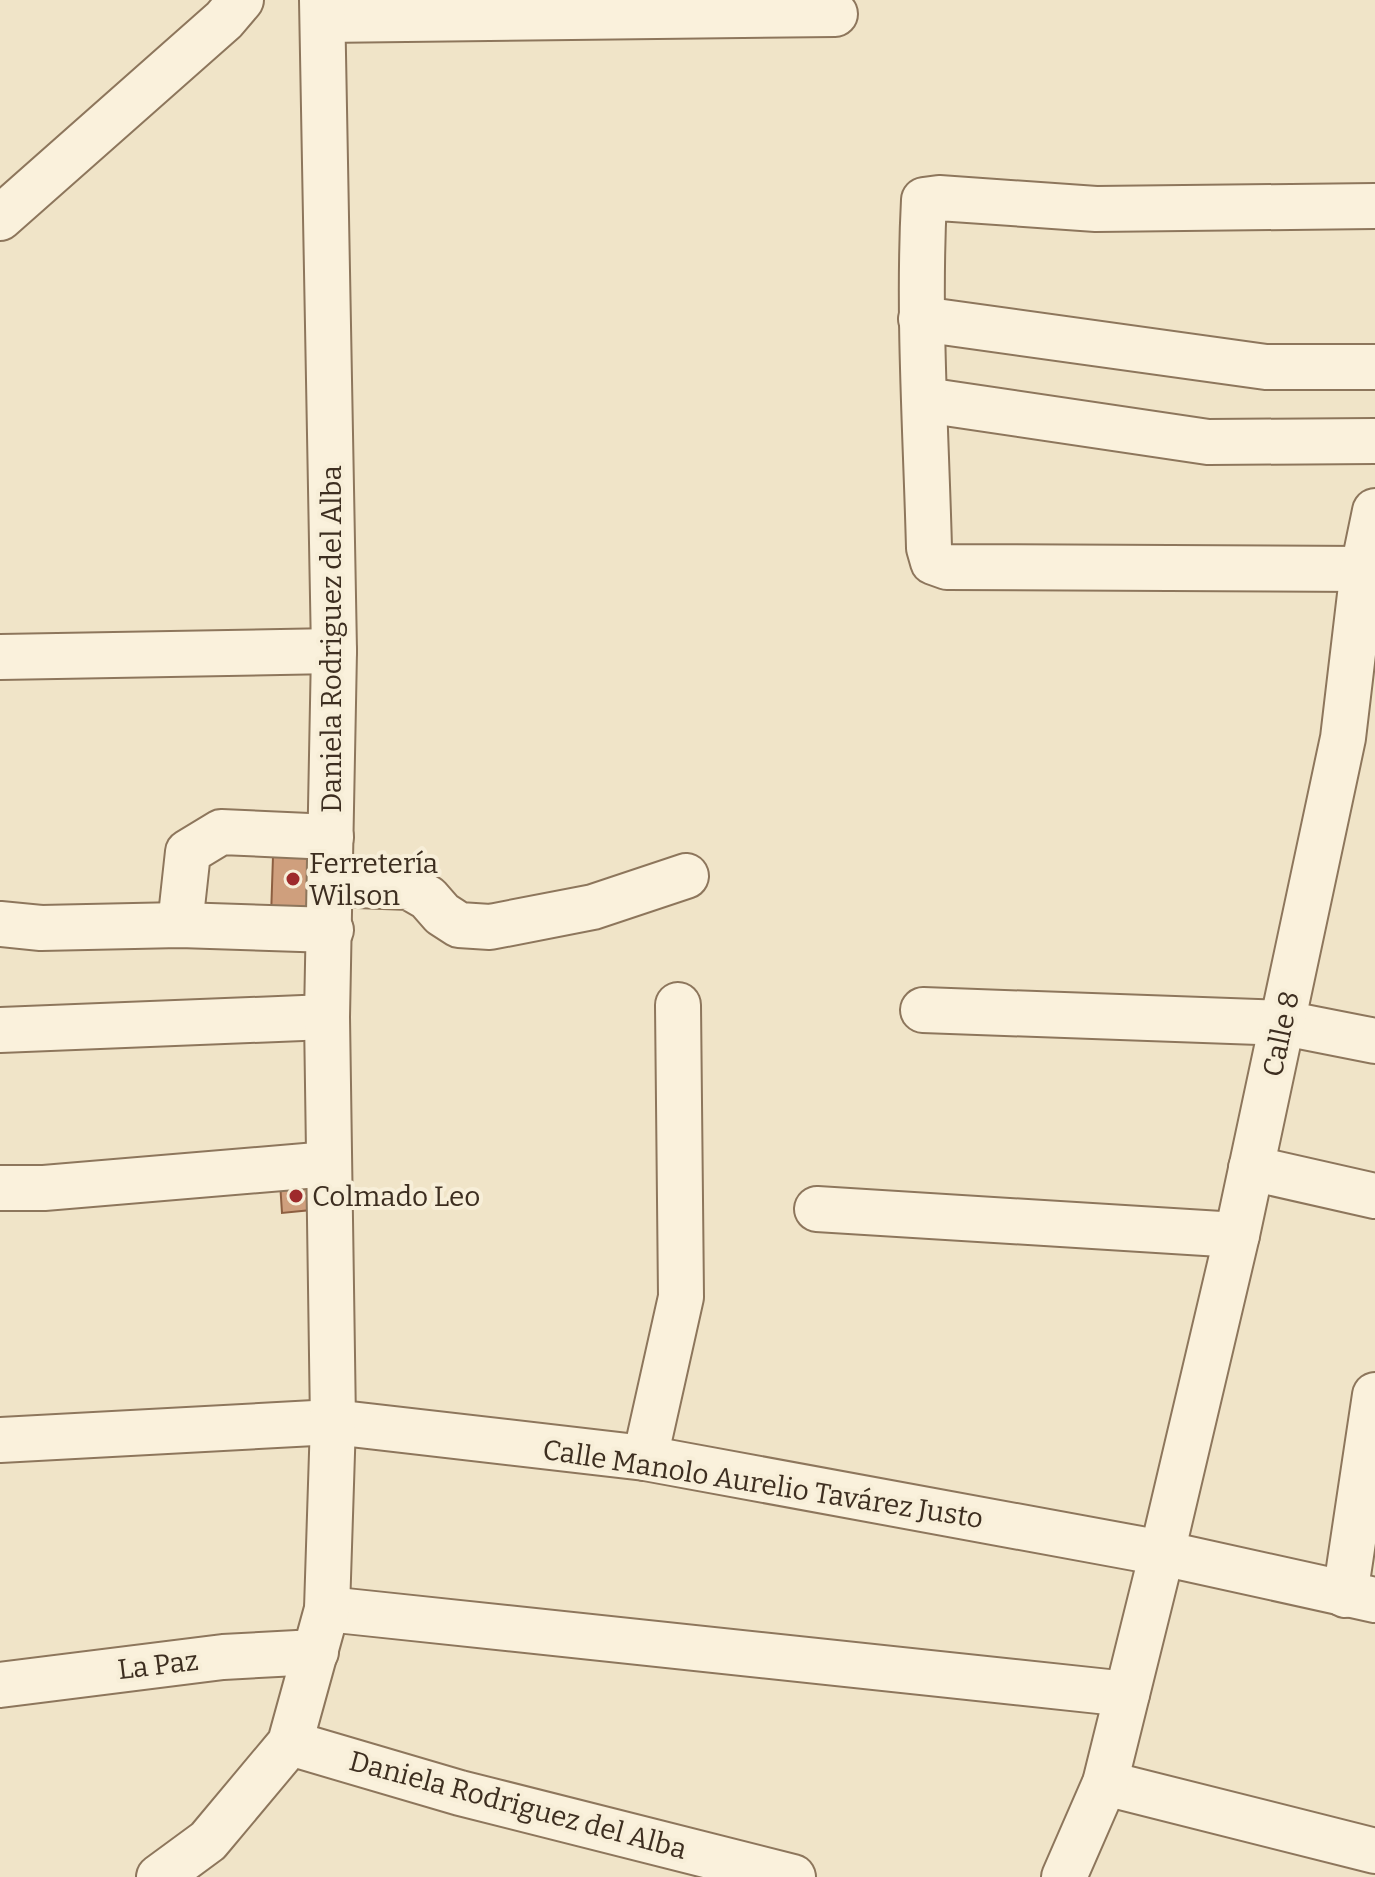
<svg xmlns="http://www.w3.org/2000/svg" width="1375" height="1877" viewBox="0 0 1375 1877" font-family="Bitter,serif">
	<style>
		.building { fill: #cf9f7d; stroke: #8d5f41; stroke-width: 2 }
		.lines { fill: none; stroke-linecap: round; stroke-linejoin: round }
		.minor-casing { stroke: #8d765c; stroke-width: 48 }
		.minor { stroke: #faf1dc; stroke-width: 44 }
		.poi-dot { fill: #9e2a2b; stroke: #f7eed8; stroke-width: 3 }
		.labels { text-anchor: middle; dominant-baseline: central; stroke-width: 8; stroke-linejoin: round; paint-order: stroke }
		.street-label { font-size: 28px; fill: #3d2e20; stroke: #f7eed8 }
		.poi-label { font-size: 28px; fill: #3d2e20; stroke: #f7eed8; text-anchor: start }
	</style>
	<rect width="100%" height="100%" fill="#f0e4c8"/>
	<g class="building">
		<path d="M273,856L315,857L313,901L297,918L271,917Z"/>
		<path d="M309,1181L311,1210L282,1213L280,1182Z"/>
	</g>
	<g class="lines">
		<defs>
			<g id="minor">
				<path d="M323,20L835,14"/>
				<path d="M0,218L224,20L241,0"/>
				<path d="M921,319L1266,367H1375"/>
				<path d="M925,400L1208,442L1375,441"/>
				<path d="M1363,569L947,567L933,562L929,548C926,432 918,316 924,200L939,198L1096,209L1375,206"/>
				<path d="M0,657L334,651"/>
				<path d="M331,884L409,887L428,898L442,914L459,925L490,927L593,907L686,876"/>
				<path d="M0,924L41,928L180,925L331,930"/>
				<path d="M180,925L188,852L221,832L331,837"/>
				<path d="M923,1010L1284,1023L1375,1041"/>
				<path d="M0,1030L327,1017"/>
				<path d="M1251,1168L1375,1196"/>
				<path d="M0,1188H44L329,1164"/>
				<path d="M817,1209L1237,1235"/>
				<path d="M0,1440L333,1422L645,1458L1162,1553L1375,1600"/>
				<path d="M645,1458L681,1297L678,1005"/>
				<path d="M1345,1595L1375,1395"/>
				<path d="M327,1609L1127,1694"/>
				<path d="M0,1685L223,1657L316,1652"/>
				<path d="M290,1743L460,1793L793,1877"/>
				<path d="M1105,1783L1375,1851"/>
				<path d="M159,1877L208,1841L290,1743L327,1609L333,1422L327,1017L334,651L322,0"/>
				<path d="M1064,1877L1105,1783L1162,1553L1237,1235L1343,738L1363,569L1375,511"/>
			</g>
		</defs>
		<use href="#minor" class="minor-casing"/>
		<use href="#minor" class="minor"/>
	</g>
	<g class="poi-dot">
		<circle cx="293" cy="879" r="8"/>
		<circle cx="296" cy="1196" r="8"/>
	</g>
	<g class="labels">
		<g class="street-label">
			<text transform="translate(331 639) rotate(-90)">Daniela Rodriguez del Alba</text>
			<text transform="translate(1281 1034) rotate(-78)">Calle 8</text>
			<text transform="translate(763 1484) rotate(9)">Calle Manolo Aurelio Tavárez Justo</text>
			<text transform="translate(158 1665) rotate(-7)">La Paz</text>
			<text transform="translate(518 1805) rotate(15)">Daniela Rodriguez del Alba</text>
		</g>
		<g class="poi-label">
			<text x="309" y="863">Ferretería<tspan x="309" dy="32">Wilson</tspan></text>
			<text x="312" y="1196">Colmado Leo</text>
		</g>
	</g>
</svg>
